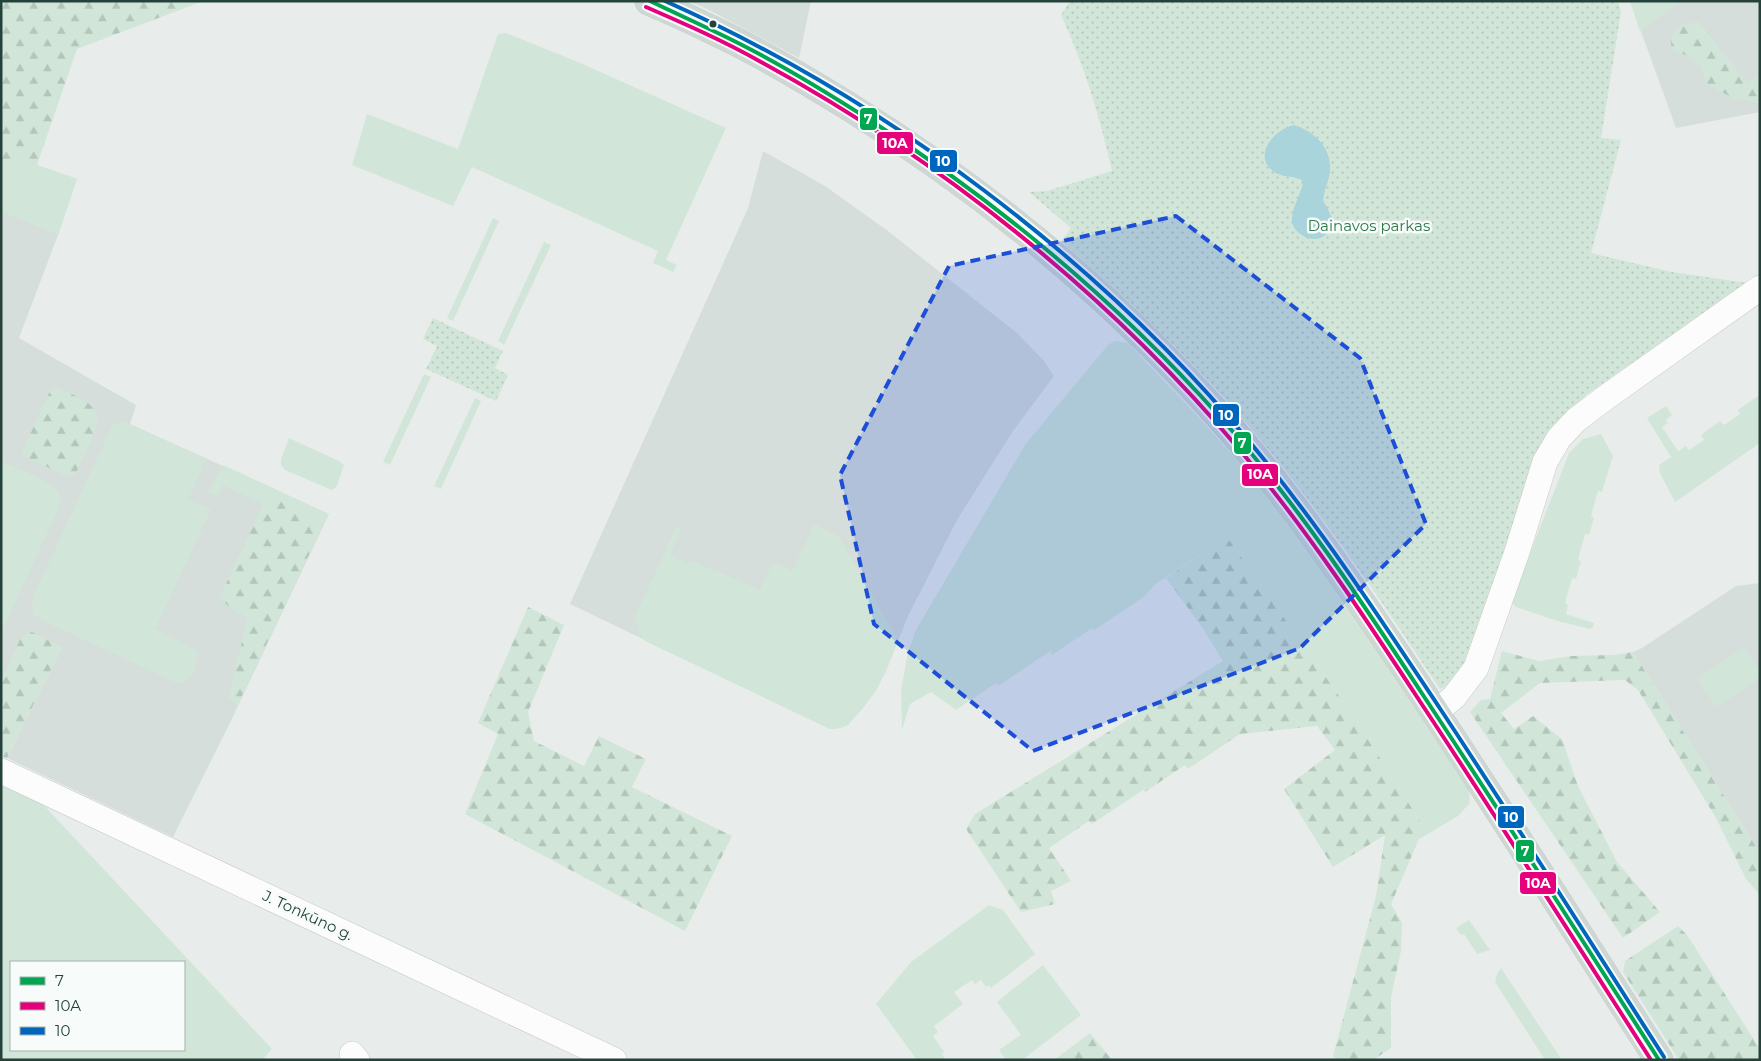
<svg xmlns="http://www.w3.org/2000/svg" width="1761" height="1061" viewBox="0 0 1761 1061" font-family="Montserrat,sans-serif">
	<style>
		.built { fill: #d6dedb }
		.grass { fill: #d1e6d8; fill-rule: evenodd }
		.forest { fill: url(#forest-firs) }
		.park { fill: url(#park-dots) }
		.water { fill: #a9d4db }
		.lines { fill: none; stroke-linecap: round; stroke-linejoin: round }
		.minor-casing { stroke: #c5cac8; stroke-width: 26 }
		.major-casing { stroke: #c3ccc9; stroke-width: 29 }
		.minor { stroke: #fcfcfc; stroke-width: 25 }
		.major { stroke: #cfd7d5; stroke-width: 28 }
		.bus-1-casing { stroke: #f7fbf9; stroke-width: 8 }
		.bus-2-casing { stroke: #f7fbf9; stroke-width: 8 }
		.bus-3-casing { stroke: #f7fbf9; stroke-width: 8 }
		.bus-1 { stroke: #00a651; stroke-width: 4 }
		.bus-2 { stroke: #e5007d; stroke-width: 4 }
		.bus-3 { stroke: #0065bd; stroke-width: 4 }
		.marked { fill: #1d4ed8; fill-opacity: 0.2; stroke: #1d4ed8; stroke-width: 4; stroke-dasharray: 10 6; stroke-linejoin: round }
		.bus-dot { fill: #24423a; stroke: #f7fbf9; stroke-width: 2 }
		.labels { text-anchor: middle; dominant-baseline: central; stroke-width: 5; stroke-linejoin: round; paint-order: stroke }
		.park-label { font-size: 15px; fill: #2d7a4b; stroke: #f7fbf9 }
		.street-label { font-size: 15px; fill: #24423a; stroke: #f7fbf9 }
		.line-badge { stroke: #f7fbf9; stroke-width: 2 }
		.badge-label { font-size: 14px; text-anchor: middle; font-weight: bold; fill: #fff }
	</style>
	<defs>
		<pattern id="forest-firs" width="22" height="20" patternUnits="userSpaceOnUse" patternTransform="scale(1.25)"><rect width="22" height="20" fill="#d1e6d8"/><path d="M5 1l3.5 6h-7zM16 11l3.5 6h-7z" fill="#b3c6ba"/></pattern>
		<pattern id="park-dots" width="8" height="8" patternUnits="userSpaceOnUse" patternTransform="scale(1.25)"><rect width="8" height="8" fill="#d1e6d8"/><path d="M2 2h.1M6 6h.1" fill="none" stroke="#b3c6ba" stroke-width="1.8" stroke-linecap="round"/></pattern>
	</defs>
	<rect width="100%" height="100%" fill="#e8edeb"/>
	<g class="built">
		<path d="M688,1H811L799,58L707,9Z"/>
		<path d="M1630,1H1760V112L1676,128Z"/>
		<path d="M763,151L825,186L888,231L1017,333L1044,361L1054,376L1013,431L957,520L908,616L886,671L875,692L848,725L840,728L830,729L570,604L748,208Z"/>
		<path d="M1,159L37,165L77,179L58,235L19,338L136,405L130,424L329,514L228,727L173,837L7,758L62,647L22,637L1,683Z"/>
		<path d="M1760,583V853L1633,652L1642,648L1736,586Z"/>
	</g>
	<g class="grass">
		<path d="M1630,1H1677L1679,3L1640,31Z"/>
		<path d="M506,33L578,62L726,128L666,260L677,265L673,272L653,263L658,251L472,167L453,206L352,165L367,114L458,149L498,34Z"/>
		<path d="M1,159L37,165L77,179L58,235L1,211Z"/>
		<path d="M493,218L499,221L453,321L447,318Z"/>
		<path d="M544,242L551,245L504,345L498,341Z"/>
		<path d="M1116,341L1128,343C1178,396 1230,448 1275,506C1345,597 1406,695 1469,791L1470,803L1458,816L1428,834L1356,720L1227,537L1154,585L1145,596L1094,630L1092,628L1052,655L1050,651L998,686L996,683L956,710L931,692L910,704L902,730L901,691L908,652L916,630L1025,445L1109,344Z"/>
		<path d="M424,374L431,377L390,465L383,462Z"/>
		<path d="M1758,396L1760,398V443L1675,502L1660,473L1659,465L1671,457L1647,418L1666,406L1672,415L1666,420L1668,423L1662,427L1678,451L1686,446L1689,450L1704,440L1701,435L1720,421L1724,425L1740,414L1738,410Z"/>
		<path d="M475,398L481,401L441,489L434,486Z"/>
		<path d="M122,421L206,459L188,500L211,509L155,629L198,651C194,666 195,683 177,683L42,620L33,614L32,605L34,595L112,426Z"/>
		<path d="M1601,434L1613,456L1602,492L1598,491L1591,516L1594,518L1589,535L1585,534L1578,560L1581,561L1576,579L1572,578L1565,603L1568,605L1566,614L1594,623L1593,627L1590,629L1561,622L1516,607L1512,603L1511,598L1527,561L1569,453L1583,439Z"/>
		<path d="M289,438L339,461L344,465L337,486L332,490L285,470L281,465V459Z"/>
		<path d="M1,462C16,468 54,481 60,496C62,502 57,510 55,516L1,633Z"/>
		<path d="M223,465L329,514L323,525L284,500L270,509L263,504L223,485L218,495L209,492Z"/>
		<path d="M814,524L839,537L898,640L886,671L875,692L864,707L848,725L840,728L830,729L645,641L639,632L635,617L677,526L682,528L670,555L688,564L690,560L718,573L719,572L760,590L773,562L793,571Z"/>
		<path d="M1744,648L1760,671V679L1716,707L1697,678Z"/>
		<path d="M1,781L39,800L272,1049L262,1060H1ZM11,962H184V1050H11Z"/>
		<path d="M989,905L1003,910L1035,954L991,988L989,985L986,987L981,980L975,984L972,980L954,992L963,1004L934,1026L938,1032L933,1036L944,1052L942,1054L946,1060H917L876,1004L911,962Z"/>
		<path d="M1469,920L1490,950L1477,954L1464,934L1461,935L1456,928Z"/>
		<path d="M1043,965L1081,1015L1022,1060H1006L999,1050L1021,1035L997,1002Z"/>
		<path d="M1501,968L1562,1060H1545L1495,982L1497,974Z"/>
	</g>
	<g class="forest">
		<path d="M1,1H203L77,49L37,165L1,159Z"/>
		<path d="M1699,22L1747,83L1760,75V103L1735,99L1708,85C1700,63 1696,57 1673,51C1665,29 1681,24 1699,22Z"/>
		<path d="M54,386C67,393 91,399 97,414C101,425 81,461 76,473L67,476L25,457L22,452L51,389Z"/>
		<path d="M284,500L323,525L237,706L229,698L247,619L219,599L263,504L271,509Z"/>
		<path d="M1227,537L1356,720L1428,834L1419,839L1391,904L1402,923L1401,951L1391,997V1048L1373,1060H1337L1333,1056L1376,896L1385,835L1333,867L1284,789L1335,750L1317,726L1240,734L1188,769L1185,765L1145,792L1143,790L1092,824L1089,821L1049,848L1071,881L1051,891L1055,904L1021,912L966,829L975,814L1223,661L1202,627L1166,578Z"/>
		<path d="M528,607L564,625L528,712L534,741L584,766L599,736L646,759L632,787L732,836L685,931L465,814L498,734L478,723Z"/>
		<path d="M32,632L62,647L7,758L1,756V683L21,637Z"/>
		<path d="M1502,651L1539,661L1570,656L1613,655L1633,652L1760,853V895L1746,879L1716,818L1638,690L1625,680L1540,683L1501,713L1514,729L1533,716L1562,739L1578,786L1617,862L1660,912L1623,938L1470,712L1481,700L1490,699Z"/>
		<path d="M1678,926L1687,935L1760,1049V1060H1679L1623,972L1625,961Z"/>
		<path d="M1090,1033L1112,1060H1054Z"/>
	</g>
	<g class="park">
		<path d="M1070,1H1618L1621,12L1601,138L1621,140L1591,253L1672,272L1747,283L1586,395L1557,426L1533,464L1467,662L1459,681L1440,689C1374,590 1307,490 1227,401C1175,344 1119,292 1061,241L1071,228L1029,192L1047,191L1112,171C1100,117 1084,65 1061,15Z"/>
		<path d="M433,318L503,351L495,368L508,375L496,401L426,369L437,346L423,339Z"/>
	</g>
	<path class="water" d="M1294,125C1317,132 1335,152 1329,177C1327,185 1324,192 1323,200L1335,224C1330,232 1324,239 1314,239C1308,239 1303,236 1299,233C1282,220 1301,198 1303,182L1300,179C1292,176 1280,177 1273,171C1252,155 1275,129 1294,125Z"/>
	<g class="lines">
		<defs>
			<g id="minor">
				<path d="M1435,713L1454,697L1476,668L1517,552L1545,462L1559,438L1576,420L1605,398L1760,288"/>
				<path d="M1,771L614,1060"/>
				<path d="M352,1054L357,1060"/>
			</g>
			<path id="major" d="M649,1C669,10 690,19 710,29C758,51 803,78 848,106C985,191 1112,296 1220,417C1293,499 1354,591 1415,682C1498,807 1578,934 1659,1060"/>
		</defs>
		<use href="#minor" class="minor-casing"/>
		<use href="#major" class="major-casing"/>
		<use href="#minor" class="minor"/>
		<use href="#major" class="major"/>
		<defs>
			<path id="bus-1" d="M650,1C681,16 713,30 744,46C789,69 831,95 873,122C1001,205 1119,304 1220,417C1297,503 1360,599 1423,695C1503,816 1581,938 1659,1060"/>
			<path id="bus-2" d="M646,7C685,24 724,41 761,62C941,160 1106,292 1239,449C1306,528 1364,616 1421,703C1499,821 1575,941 1651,1060"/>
			<path id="bus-3" d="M665,1C885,99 1100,260 1253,446C1321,528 1380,618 1439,707C1515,822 1589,940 1664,1057"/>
		</defs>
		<use href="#bus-1" class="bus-1-casing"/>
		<use href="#bus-2" class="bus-2-casing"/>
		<use href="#bus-3" class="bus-3-casing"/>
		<use href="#bus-1" class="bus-1"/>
		<use href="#bus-2" class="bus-2"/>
		<use href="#bus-3" class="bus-3"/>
	</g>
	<path class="marked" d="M1176,216L1360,358L1426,524L1300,648L1033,751L874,624L840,475L949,266Z"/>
	<circle class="bus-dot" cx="713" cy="24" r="4.5"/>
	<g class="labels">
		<g class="park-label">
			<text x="1369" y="225">Dainavos parkas</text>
		</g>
		<g class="street-label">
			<text transform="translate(308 915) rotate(25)">J. Tonkūno g.</text>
		</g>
	</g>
	<g class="line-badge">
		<rect x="859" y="107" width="19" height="24" rx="5" fill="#00a651"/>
		<rect x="876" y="131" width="38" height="24" rx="5" fill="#e5007d"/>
		<rect x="929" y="149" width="29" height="24" rx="5" fill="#0065bd"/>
		<rect x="1212" y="403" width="28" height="24" rx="5" fill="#0065bd"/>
		<rect x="1233" y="431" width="19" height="24" rx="5" fill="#00a651"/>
		<rect x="1241" y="463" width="38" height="24" rx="5" fill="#e5007d"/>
		<rect x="1497" y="805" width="28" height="24" rx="5" fill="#0065bd"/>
		<rect x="1515" y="839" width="20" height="24" rx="5" fill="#00a651"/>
		<rect x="1519" y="871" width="38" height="24" rx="5" fill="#e5007d"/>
	</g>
	<g class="badge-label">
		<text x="868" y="124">7</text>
		<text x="895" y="148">10A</text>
		<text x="943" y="166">10</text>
		<text x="1226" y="420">10</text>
		<text x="1242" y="448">7</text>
		<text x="1260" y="479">10A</text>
		<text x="1511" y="822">10</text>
		<text x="1525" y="856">7</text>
		<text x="1538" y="888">10A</text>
	</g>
	<rect width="1761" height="1061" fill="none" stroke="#24423a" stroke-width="5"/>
	<rect x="10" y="961" width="175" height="90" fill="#f7fbf9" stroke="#a3b1ad"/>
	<rect x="20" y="977" width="25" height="8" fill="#00a651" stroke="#a3b1ad"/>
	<text x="55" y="986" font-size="15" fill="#24423a">7</text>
	<rect x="20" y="1002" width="25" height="8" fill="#e5007d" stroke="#a3b1ad"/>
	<text x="55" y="1011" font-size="15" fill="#24423a">10A</text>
	<rect x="20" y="1027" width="25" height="8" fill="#0065bd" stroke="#a3b1ad"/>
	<text x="55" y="1036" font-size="15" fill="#24423a">10</text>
</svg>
